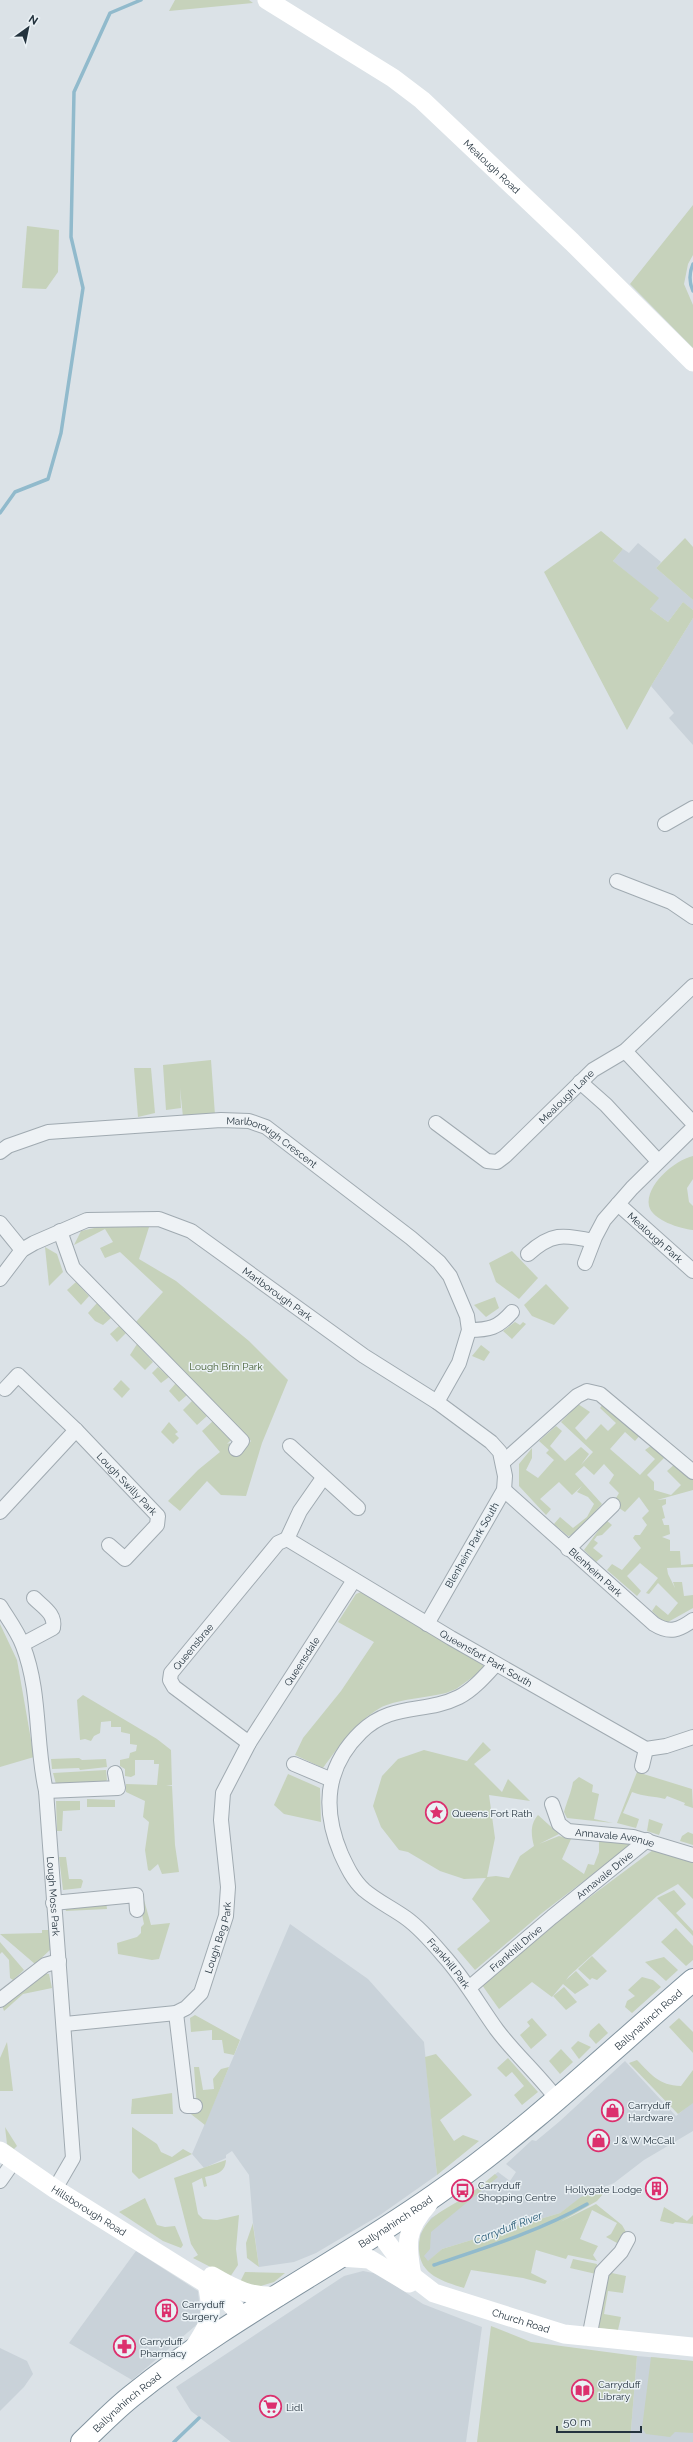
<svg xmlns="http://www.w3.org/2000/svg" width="693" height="2442" viewBox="0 0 693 2442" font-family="Raleway,sans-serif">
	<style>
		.built { fill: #c9d2d9 }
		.green { fill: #c6d2bb }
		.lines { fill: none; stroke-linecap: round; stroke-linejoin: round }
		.stream { stroke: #91bacc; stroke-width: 3.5 }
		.street-casing { stroke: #a0aab1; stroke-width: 16 }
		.highway-casing { stroke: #81939f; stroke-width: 24 }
		.street { stroke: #eef2f5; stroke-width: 14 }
		.secondary { stroke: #fff; stroke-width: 19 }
		.highway { stroke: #fff; stroke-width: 22 }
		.labels { text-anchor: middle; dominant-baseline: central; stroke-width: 3; stroke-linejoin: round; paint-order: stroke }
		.street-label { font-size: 10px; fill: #24333e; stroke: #eaf1f5 }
		.park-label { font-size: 10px; fill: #415c2f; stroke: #eaf1f5 }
		.poi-label { font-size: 10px; fill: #24333e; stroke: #eaf1f5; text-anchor: start }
		.water-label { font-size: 11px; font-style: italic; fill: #2a5c76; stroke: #eaf1f5 }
	</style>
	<rect width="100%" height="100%" fill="#dbe2e7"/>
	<g class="built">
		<path d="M638,543L661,562L656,568L693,600V610L683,602L668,622L650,609L658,598L613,561L623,549L629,553Z"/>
		<path d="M693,618V745L669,718L674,713L651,686Z"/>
		<path d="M290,1924L368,1979L424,2042L437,2175L380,2215L316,2253L294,2262L259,2267L253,2223L249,2175L232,2151L226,2155V2158L204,2168L192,2154Z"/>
		<path d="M625,2061L676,2116L693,2102V2131L644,2160L614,2183L585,2195L560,2213L442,2249L423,2266L420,2235L431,2218L462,2200L498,2172L510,2181L516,2172L506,2164L532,2140L536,2141L560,2121Z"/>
		<path d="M136,2251L198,2291L201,2321L132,2380L69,2343Z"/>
		<path d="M363,2271L378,2274L423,2304L482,2327L466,2442H231L191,2411L176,2387L344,2276Z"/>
		<path d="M0,2348L27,2361L33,2374L24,2387L0,2411Z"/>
		<path d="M637,2356L693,2361V2442H630Z"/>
	</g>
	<g class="green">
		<path d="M175,0H249L253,3L169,11Z"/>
		<path d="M693,205V255L688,264L684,284L693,305V348L630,284Z"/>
		<path d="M27,226L59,230L58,272L46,289L22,288Z"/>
		<path d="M601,531L623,549L613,561L659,598L650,609L668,622L683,602L693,610V618L651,686L627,730L544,572Z"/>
		<path d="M685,538L693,547V600L656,568Z"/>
		<path d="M211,1060L215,1115L183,1117L180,1088L181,1108L166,1110L163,1065Z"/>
		<path d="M134,1068H151L155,1113L138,1117Z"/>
		<path d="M693,1156V1179L687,1188L689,1202L693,1206V1230C681,1229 652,1220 649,1206C645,1185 675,1160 693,1156Z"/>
		<path d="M150,1224L139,1259L176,1281L249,1341L288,1380L262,1443L246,1496L221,1495L207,1481L180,1511L168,1501L198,1470L220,1452L202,1431L213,1421L231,1440L227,1444L230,1443V1449L238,1456L251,1441L134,1324L163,1292L120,1252L105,1258L100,1248L113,1242L105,1229L74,1245L81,1231L103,1226Z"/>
		<path d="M45,1247L57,1254L63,1272L49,1286Z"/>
		<path d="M512,1251L538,1278L519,1299L496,1282L489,1263Z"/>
		<path d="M76,1282L89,1296L81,1305L67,1290Z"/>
		<path d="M546,1284L569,1308L554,1325L532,1316L524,1305Z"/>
		<path d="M495,1297L499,1308L486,1317L474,1305Z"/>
		<path d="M97,1303L104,1311L103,1312L105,1311L111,1318L103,1325L95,1321L88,1313Z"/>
		<path d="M515,1322L520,1325L523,1322L526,1324L512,1339L503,1331Z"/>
		<path d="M119,1326L126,1333L117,1342L110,1334Z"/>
		<path d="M137,1344L153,1362L145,1370L130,1355Z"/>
		<path d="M481,1345L490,1352L484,1361L472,1356Z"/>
		<path d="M158,1367L169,1377L161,1383L152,1373Z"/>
		<path d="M121,1380L130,1389L122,1398L113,1389Z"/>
		<path d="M176,1383L187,1395L179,1402L169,1391Z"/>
		<path d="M192,1401L207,1416L197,1425L183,1410Z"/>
		<path d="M578,1404L590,1412L575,1428L586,1440L601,1424L608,1431L616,1423L600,1408L603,1404L640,1435L635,1441L625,1432L610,1449L640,1475L655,1459L645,1450L652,1445L665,1457L647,1475L654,1482V1490L671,1495L681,1485L667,1471L675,1464L693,1480V1490L657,1500L666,1499V1504L662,1506L665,1518L662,1519L664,1525H669L670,1534L662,1537L670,1540V1551H680L681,1565L693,1564V1567L667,1568L668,1574L675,1588L673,1582H682L684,1596L693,1595V1608L668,1622H663L652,1611L656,1605L668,1615L678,1603L658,1583L649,1594L646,1593L658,1578L640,1563L627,1576L641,1591L637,1596L607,1570L612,1564L622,1570L641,1548L633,1538L635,1535H640L647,1525L642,1518L649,1511L639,1497L625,1512L619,1508L616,1498L619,1493L609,1483L614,1475L604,1464L594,1475L584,1466L575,1474L602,1504L574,1535L568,1536L554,1524L560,1517L573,1528L587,1517L594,1504L588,1497L577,1492L582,1486L572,1495L559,1482L540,1499L551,1509L546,1515L519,1486V1464L532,1448V1458L526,1470L538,1478L554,1460L546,1453L549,1450L539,1441L556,1426L562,1431L550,1446L565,1461L581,1447L589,1454L581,1465L593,1452L561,1422Z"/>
		<path d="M169,1422L178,1432L175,1434L179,1438L173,1444L161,1432Z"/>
		<path d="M606,1520L612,1525L602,1535L597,1536L594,1540L598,1543L593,1548L603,1556L596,1562L584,1550Z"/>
		<path d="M361,1592L483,1665L484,1669L456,1689L446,1693C429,1697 394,1700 380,1708C356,1722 339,1746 323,1768L295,1755L303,1738L341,1691L374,1642L338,1622L356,1594Z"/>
		<path d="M0,1624L17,1660L34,1757L0,1767Z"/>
		<path d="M83,1695L157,1739L171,1750L172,1785H166L172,1786L175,1845L179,1872L162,1874L158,1864L150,1871L148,1870L145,1850L149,1822L143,1817L145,1801L126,1792V1784L157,1785L159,1764H154V1760H135V1775L131,1777L125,1776V1769L120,1766V1760L129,1758L130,1753L136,1751L137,1745L130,1744V1734L121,1732V1727H111V1721L101,1722L100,1733L94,1736L91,1741L85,1739L80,1740L77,1700Z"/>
		<path d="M483,1742L491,1750L474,1764L502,1792L508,1779L530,1801L489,1795L495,1838L487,1877L496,1876L509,1878L520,1856L534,1846C531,1835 530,1824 538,1815L559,1834L539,1844L559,1836L571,1839L562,1859L584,1874L588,1864L594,1865L599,1852V1841L627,1843L631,1845L542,1913L475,1970L457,1949L490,1921L472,1899L486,1878L464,1879L440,1871L408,1852L399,1850L381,1827L373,1806L382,1776L398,1759L424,1750L467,1761Z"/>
		<path d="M79,1758L82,1760L106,1759L107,1767L80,1770L79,1768L52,1769L51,1759Z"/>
		<path d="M106,1770L107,1780L104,1783L56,1784L53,1773Z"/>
		<path d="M637,1772L692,1789L693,1808L684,1805L685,1803L667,1796L665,1799C654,1796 644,1797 632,1792L623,1813L639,1819L636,1828L617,1823Z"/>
		<path d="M288,1774L320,1788L321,1822L284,1814L274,1805Z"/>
		<path d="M579,1777L593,1785L592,1792L599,1794L594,1819L613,1823L567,1818L564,1812C567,1801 571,1793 573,1782Z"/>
		<path d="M87,1799L115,1800V1807H87Z"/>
		<path d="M56,1801H80V1810L63,1811L62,1831H57Z"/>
		<path d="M649,1819L663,1824L659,1835L647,1831Z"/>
		<path d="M688,1832L693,1834V1845L680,1841L682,1836Z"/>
		<path d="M653,1850L693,1862V1899L678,1884L657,1896L569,1976L566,1980L576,1971L589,1985L575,1994L563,1984L552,1997L532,1982L499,2009L482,1985L555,1923Z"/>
		<path d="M59,1857H66L69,1879H81L83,1881L81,1888L63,1890Z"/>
		<path d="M674,1890L686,1904L676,1913L693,1931V1936L657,1898Z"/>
		<path d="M139,1900H144L151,1925L170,1923L159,1959L152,1960L118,1954L117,1943L137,1937L141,1933V1927L144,1924Z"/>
		<path d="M106,1901L107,1909L66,1911L65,1908Z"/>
		<path d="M676,1928L693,1946V1960L686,1966L661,1942Z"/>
		<path d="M42,1930H50L51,1949L35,1964L0,1934L42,1933Z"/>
		<path d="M0,1942L24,1970L13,1980L10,1978L9,1960L2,1952L0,1954Z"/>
		<path d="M592,1956L607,1971L597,1980L592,1978L590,1980L578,1969Z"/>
		<path d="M664,1957L678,1970L666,1981L645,1962Z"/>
		<path d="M42,1973L49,1974L52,1988L23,1994L4,2011L2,2005Z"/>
		<path d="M642,1977L653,1980L661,1987L632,2013L625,2007L627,2001L635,1996L628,1990Z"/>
		<path d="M564,1987L577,2002L566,2010L553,1996Z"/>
		<path d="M195,2015L240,2040L234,2055L224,2053L222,2040H212V2030L191,2032L190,2018Z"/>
		<path d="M532,2018L547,2035L531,2049L520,2035L530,2026L527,2022Z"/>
		<path d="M679,2018L693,2032V2053L669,2027Z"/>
		<path d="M599,2023L608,2033L596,2044L589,2036L590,2031Z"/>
		<path d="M578,2041L591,2047L579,2059L571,2048Z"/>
		<path d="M7,2042L13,2091H0V2058Z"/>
		<path d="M561,2049L573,2062L560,2074L549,2061Z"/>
		<path d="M436,2054L472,2095L440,2120L454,2141L463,2135L479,2141L437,2175L425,2057Z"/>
		<path d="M508,2058L538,2092L522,2105L514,2095L524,2086L512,2072L506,2077L497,2068Z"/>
		<path d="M637,2060C652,2075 658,2085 681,2086L693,2070V2103L678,2114L629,2063Z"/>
		<path d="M194,2067H199L203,2090L214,2089L213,2079L221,2069L229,2067L205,2125L187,2111L197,2109Z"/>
		<path d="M172,2093L173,2114H131L132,2099Z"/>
		<path d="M5,2127L17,2146L14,2149L7,2144Z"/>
		<path d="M132,2127L157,2144L161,2152L172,2157L183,2149L192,2154L139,2179L132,2172Z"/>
		<path d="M226,2160C225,2173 217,2174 205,2177L207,2186L204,2187L202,2178L192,2183L198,2214L203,2219L217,2220L239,2215L236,2249L238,2265L230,2277L193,2258L198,2255L191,2244L174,2178Z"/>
		<path d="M495,2174L498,2177L431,2232L430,2249L424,2256L428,2261L442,2249L560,2213L581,2197L609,2187L597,2201L560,2222L596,2204L622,2225L626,2232L617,2243L606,2237L611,2234L617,2223L592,2210L580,2239L598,2246L593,2255L597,2261L568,2255L566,2259L536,2250L531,2273L547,2281L545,2284L523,2278L471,2270L464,2288C442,2281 421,2275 419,2251C417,2218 445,2211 468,2195C478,2189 486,2181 495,2174Z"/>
		<path d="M145,2198L157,2225L165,2227L175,2226L183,2245L181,2248L163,2241L119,2212Z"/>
		<path d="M664,2207L687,2221L693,2215V2224L675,2222L673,2224L660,2221Z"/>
		<path d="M253,2223V2225L259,2267L247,2258L246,2243Z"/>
		<path d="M573,2259L597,2264L596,2274L570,2268Z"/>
		<path d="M245,2272L285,2273L274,2282L254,2288L240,2282Z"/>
		<path d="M607,2272L626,2276L623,2293L608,2291L604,2314L621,2317L618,2330L596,2328Z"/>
		<path d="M491,2326L531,2342L637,2356L630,2442H477Z"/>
		<path d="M651,2357L693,2361V2433L675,2432L670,2437L646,2434L642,2428Z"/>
	</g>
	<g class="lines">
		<g class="stream">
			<path d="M693,264C689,273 689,282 693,291"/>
			<path d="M0,513L15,492L48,479L61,433L83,288L71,237L74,92L110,13L141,0"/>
			<path d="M434,2265C485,2248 540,2231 587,2204"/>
			<path d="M174,2442L199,2418"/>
		</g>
		<defs>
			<g id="street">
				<path d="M665,824L693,808"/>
				<path d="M617,881L671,902L693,917"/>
				<path d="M625,1051L693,1123"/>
				<path d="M580,1082L606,1105L658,1161"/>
				<path id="s1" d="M436,1123L487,1161L497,1162L505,1156L593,1070L625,1051L693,986"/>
				<path id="s2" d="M0,1152L8,1146L48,1132L221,1120L249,1121L266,1127L411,1238L439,1262L450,1276L467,1316L469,1330L459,1363L437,1402"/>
				<path id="s3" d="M618,1204L693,1271"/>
				<path d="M0,1223L22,1250"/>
				<path d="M60,1231L73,1268L242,1441L236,1449"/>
				<path d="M528,1254C551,1233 563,1234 593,1241"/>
				<path d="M585,1263L595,1237L604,1220L632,1188L693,1128"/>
				<path id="s4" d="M0,1279L22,1250L34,1243L87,1220L159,1219L191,1231L364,1356L437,1402L491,1442L500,1452L505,1476L504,1490L427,1624"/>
				<path d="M469,1330C489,1330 498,1328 512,1312"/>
				<path d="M5,1389L18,1375L76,1430"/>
				<path d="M290,1446L358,1508"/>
				<path d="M503,1462L577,1396L587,1391L600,1394L693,1472"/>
				<path id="s5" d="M504,1490L654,1624C670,1634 679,1630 693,1620"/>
				<path id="s6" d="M0,1512L76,1430L158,1516L157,1525L125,1559L109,1545"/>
				<path id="s7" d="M287,1539L451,1638L646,1749L666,1746L693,1737"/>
				<path d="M287,1539L300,1511L323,1478"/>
				<path d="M568,1549L613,1505"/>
				<path id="s8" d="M0,1606C8,1619 18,1632 23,1646C41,1692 35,1743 46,1791L73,2158L55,2189"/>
				<path d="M23,1644L53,1628C56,1614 43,1607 34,1598"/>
				<path id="s9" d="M496,1664C485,1676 473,1690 459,1697C425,1714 392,1702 361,1732C325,1767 322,1809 341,1854C347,1867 353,1880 364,1890C377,1901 392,1908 406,1918C420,1928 432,1942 443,1955C464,1978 479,2005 497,2030C515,2054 538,2074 556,2098"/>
				<path id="s10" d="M249,1743L174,1687L170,1680L171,1673L278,1543L287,1539"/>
				<path d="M294,1764L332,1780"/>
				<path d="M642,1766L646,1749"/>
				<path d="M46,1791L118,1788L115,1773"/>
				<path id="s11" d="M552,1804L559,1824L568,1831L633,1837L693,1855"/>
				<path d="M53,1903L136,1895L137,1910"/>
				<path id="s12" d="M470,1987L552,1917L647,1840"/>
				<path d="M0,2000L45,1965L59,1961"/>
				<path d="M176,2013L187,2106H195"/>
				<path id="s13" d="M65,2024L176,2013L186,2008L201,1993L226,1916L228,1887L221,1820L223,1793L249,1743L354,1580"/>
				<path d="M0,2181L14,2161"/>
				<path d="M589,2338L602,2272L621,2252L628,2239"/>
			</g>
			<g id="highway">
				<path id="s17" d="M82,2442C99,2426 115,2409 133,2395C227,2319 337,2264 435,2195C527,2131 608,2053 693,1980"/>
			</g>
		</defs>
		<use href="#street" class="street-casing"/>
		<use href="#highway" class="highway-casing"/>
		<use href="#street" class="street"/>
		<g class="secondary">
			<path id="s14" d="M267,0L393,78L422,100L572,242L693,362"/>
			<path id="s15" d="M0,2151L55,2189L207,2284L229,2302L243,2317"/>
			<path id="s16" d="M379,2232L412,2276L434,2293L564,2334L693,2347"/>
			<path d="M340,2257L369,2259L409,2283"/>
			<path d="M212,2276C234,2289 252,2298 279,2296"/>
			<path d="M412,2276C406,2243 405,2230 428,2204"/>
			<path d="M193,2349C211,2323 214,2315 207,2284"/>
		</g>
		<use href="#highway" class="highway"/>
	</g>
	<defs>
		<symbol id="sight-ring" viewBox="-11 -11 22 22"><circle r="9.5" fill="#eaf1f5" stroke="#dc306e" stroke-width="1.5"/><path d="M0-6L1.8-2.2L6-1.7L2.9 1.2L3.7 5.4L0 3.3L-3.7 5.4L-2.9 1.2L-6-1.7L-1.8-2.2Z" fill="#dc306e"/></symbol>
		<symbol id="shop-ring" viewBox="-11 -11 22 22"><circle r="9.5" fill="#eaf1f5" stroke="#dc306e" stroke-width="1.5"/><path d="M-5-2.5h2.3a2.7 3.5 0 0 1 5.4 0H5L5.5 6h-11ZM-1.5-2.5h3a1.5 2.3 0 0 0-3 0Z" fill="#dc306e"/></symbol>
		<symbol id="building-ring" viewBox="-11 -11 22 22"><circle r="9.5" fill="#eaf1f5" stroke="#dc306e" stroke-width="1.5"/><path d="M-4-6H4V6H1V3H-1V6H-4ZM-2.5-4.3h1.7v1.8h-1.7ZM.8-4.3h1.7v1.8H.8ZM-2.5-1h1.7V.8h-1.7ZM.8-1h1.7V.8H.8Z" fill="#dc306e"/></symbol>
		<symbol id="bus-ring" viewBox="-11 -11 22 22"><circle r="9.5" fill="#eaf1f5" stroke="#dc306e" stroke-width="1.5"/><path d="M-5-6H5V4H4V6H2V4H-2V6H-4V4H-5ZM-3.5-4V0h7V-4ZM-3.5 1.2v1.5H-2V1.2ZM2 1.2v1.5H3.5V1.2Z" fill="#dc306e"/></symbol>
		<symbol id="pharmacy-ring" viewBox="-11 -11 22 22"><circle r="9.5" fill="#eaf1f5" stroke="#dc306e" stroke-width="1.5"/><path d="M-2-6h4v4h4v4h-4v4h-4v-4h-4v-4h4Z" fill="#dc306e"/></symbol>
		<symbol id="library-ring" viewBox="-11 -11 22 22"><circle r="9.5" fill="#eaf1f5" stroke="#dc306e" stroke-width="1.5"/><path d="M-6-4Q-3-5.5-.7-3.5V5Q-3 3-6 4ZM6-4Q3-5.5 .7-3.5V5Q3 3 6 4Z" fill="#dc306e"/></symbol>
		<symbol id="supermarket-ring" viewBox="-11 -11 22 22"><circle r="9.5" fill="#eaf1f5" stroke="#dc306e" stroke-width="1.5"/><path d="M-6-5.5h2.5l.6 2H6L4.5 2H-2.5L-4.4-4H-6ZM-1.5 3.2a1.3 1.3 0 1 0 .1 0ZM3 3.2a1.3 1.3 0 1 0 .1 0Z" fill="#dc306e"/></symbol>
	</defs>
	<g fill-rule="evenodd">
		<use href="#sight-ring" x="424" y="1800" width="25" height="25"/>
		<use href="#shop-ring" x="600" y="2098" width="25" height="25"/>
		<use href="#shop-ring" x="586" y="2128" width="25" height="25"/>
		<use href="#building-ring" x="644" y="2176" width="25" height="25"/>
		<use href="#bus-ring" x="450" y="2178" width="25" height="25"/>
		<use href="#building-ring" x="154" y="2298" width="25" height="25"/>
		<use href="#pharmacy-ring" x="112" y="2334" width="25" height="25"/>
		<use href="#library-ring" x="570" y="2378" width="25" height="25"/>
		<use href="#supermarket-ring" x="258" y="2394" width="25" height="25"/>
	</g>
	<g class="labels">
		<g class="street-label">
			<text stroke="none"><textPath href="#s14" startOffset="281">Mealough Road</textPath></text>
			<text stroke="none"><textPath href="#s1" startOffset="169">Mealough Lane</textPath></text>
			<text stroke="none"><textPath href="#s2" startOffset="283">Marlborough Crescent</textPath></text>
			<text stroke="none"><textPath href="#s3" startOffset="50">Mealough Park</textPath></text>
			<text stroke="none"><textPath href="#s4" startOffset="321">Marlborough Park</textPath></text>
			<text stroke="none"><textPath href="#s6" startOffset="186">Lough Swilly Park</textPath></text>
			<text transform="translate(472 1545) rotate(-60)">Blenheim Park South</text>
			<text stroke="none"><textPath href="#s5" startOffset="123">Blenheim Park</textPath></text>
			<text stroke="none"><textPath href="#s10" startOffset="143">Queensbrae</textPath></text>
			<text stroke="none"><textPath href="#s7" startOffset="232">Queensfort Park South</textPath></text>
			<text stroke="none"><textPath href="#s13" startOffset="502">Queensdale</textPath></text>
			<text stroke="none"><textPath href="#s11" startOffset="80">Annavale Avenue</textPath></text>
			<text stroke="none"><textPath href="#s12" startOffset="175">Annavale Drive</textPath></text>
			<text stroke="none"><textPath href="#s8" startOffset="299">Lough Moss Park</textPath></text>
			<text stroke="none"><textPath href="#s13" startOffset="202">Lough Beg Park</textPath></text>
			<text stroke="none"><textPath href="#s12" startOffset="60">Frankhill Drive</textPath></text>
			<text stroke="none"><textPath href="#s9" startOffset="444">Frankhill Park</textPath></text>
			<text stroke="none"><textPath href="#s17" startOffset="708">Ballynahinch Road</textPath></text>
			<text stroke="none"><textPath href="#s15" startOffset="107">Hillsborough Road</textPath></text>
			<text stroke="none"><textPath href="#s17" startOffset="384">Ballynahinch Road</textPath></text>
			<text stroke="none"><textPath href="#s16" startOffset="174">Church Road</textPath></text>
			<text stroke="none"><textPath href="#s17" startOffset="60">Ballynahinch Road</textPath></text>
		</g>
		<g class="park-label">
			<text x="226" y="1366">Lough Brin Park</text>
		</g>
		<g class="poi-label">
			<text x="452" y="1813">Queens Fort Rath</text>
			<text x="628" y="2105">Carryduff<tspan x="628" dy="12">Hardware</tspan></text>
			<text x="614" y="2140">J &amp; W McCall</text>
			<text x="478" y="2185">Carryduff<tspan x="478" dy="12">Shopping Centre</tspan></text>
			<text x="642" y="2189" text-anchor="end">Hollygate Lodge</text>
			<text x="182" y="2304">Carryduff<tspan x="182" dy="12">Surgery</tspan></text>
			<text x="140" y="2341">Carryduff<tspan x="140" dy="12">Pharmacy</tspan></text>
			<text x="598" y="2384">Carryduff<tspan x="598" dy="12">Library</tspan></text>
			<text x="286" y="2407">Lidl</text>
		</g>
		<g class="water-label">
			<text transform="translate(508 2228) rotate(-21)">Carryduff River</text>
		</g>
	</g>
	<g transform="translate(28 28) rotate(33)" stroke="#eaf1f5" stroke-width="3" paint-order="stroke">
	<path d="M0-3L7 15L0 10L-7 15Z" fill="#24333e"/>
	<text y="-6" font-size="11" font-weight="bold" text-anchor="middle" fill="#24333e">N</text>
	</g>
	<path d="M557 2426v6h84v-6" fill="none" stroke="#24333e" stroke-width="2"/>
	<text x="563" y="2426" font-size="12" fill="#24333e" stroke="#eaf1f5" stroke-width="3" paint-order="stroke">50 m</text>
</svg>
